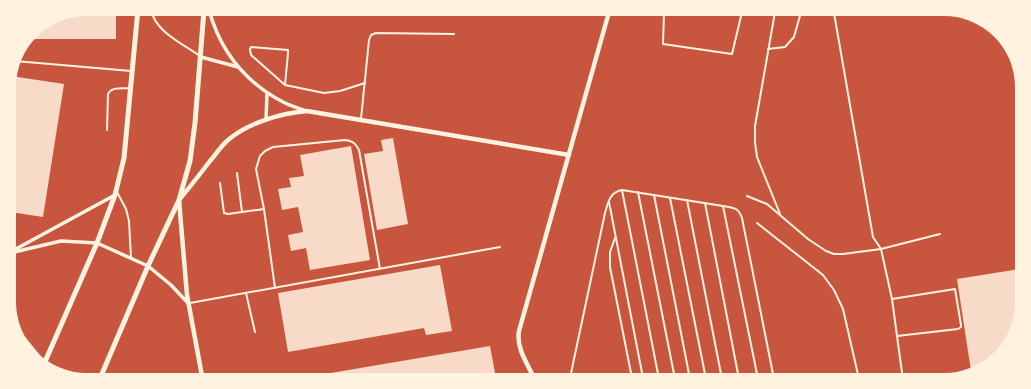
<svg xmlns="http://www.w3.org/2000/svg" width="1031" height="389" viewBox="0 0 1031 389" font-family="Arial,sans-serif">
	<style>
		.building { fill: #f7dbc8 }
		.lines { fill: none; stroke-linecap: round; stroke-linejoin: round }
		.service { stroke: #fff3e0; stroke-width: 2 }
		.minor { stroke: #fff3e0; stroke-width: 3.5 }
		.tertiary { stroke: #fff3e0; stroke-width: 4.5 }
		.secondary { stroke: #fff3e0; stroke-width: 5 }
	</style>
	<rect width="100%" height="100%" fill="#c8553d"/>
	<g class="building">
		<path d="M87,9H116V39H27L36,29L58,15Z"/>
		<path d="M11,76L64,84L43,217L10,212L9,82Z"/>
		<path d="M393,138L408,224L377,230L364,154L383,151L381,140Z"/>
		<path d="M351,146L370,260L310,270L306,248L291,251L288,235L303,232L298,207L282,210L278,189L291,187L289,178L304,176L300,155Z"/>
		<path d="M440,265L452,331L426,335L424,328L288,352L278,293Z"/>
		<path d="M1019,269L1018,327L991,364L971,371L957,279Z"/>
		<path d="M490,346L496,378L313,377V376Z"/>
	</g>
	<g class="lines">
		<g class="service">
			<path d="M151,9C154,31 183,44 200,56"/>
			<path d="M664,12L663,44L732,54L742,12"/>
			<path d="M775,12L755,126V142L757,157L780,214"/>
			<path d="M834,13L873,237L881,249L892,299L903,380"/>
			<path d="M768,49L785,47L794,37L801,12"/>
			<path d="M15,61L131,71"/>
			<path d="M285,85L288,53V50L251,47L250,49L251,55L285,85L324,93L340,91L365,83"/>
			<path d="M361,119L369,40L371,35L376,33L454,34"/>
			<path d="M107,130L108,94C112,86 123,89 130,88"/>
			<path d="M237,173L242,212"/>
			<path d="M220,183L224,213L228,214L264,209"/>
			<path d="M622,190L659,379"/>
			<path d="M117,192L126,209L129,221L131,258"/>
			<path d="M638,192L675,379"/>
			<path d="M654,195L690,379"/>
			<path d="M747,196L767,204L808,239L826,251L834,254H843L881,249L940,234"/>
			<path d="M670,198L706,379"/>
			<path d="M687,200L722,379"/>
			<path d="M609,202L643,378"/>
			<path d="M705,203L739,379"/>
			<path d="M757,223L823,275L834,290L843,309L859,379"/>
			<path d="M615,238L610,252V267L632,378"/>
			<path d="M275,288L264,209L256,169L260,156L265,151L273,147L345,140C353,141 355,143 359,150L380,269"/>
			<path d="M246,293L255,332"/>
			<path d="M892,299L955,289L961,325V327L958,329L897,336"/>
			<path d="M190,303L500,247"/>
			<path d="M15,326L44,362"/>
			<path d="M570,378L605,213C608,202 610,192 622,190L723,206"/>
			<path d="M758,379L723,206C734,208 738,207 742,218L774,379"/>
		</g>
		<g class="minor">
			<path d="M209,10C220,50 245,82 283,102C290,106 299,108 306,111"/>
			<path d="M201,57L238,67"/>
			<path d="M266,120L267,93"/>
			<path d="M14,250L115,195"/>
			<path d="M10,253L61,241L97,243L148,266L171,285L188,303"/>
		</g>
		<g class="tertiary">
			<path d="M202,376L187,295L179,200C190,187 200,174 210,161C216,154 221,146 228,140C248,123 281,113 307,111L569,155"/>
			<path d="M534,378C527,363 516,348 519,331L609,12"/>
		</g>
		<g class="secondary">
			<path d="M44,364L97,243L115,195L124,158L138,9"/>
			<path d="M101,376L148,266L179,200L190,161L195,123L204,10"/>
		</g>
	</g>
	<path d="M0 0H1031V389H0ZM87 16H944A71 71 0 0 1 1015 87V302A71 71 0 0 1 944 373H87A71 71 0 0 1 16 302V87A71 71 0 0 1 87 16Z" fill="#fff3e0" fill-rule="evenodd"/>
</svg>
